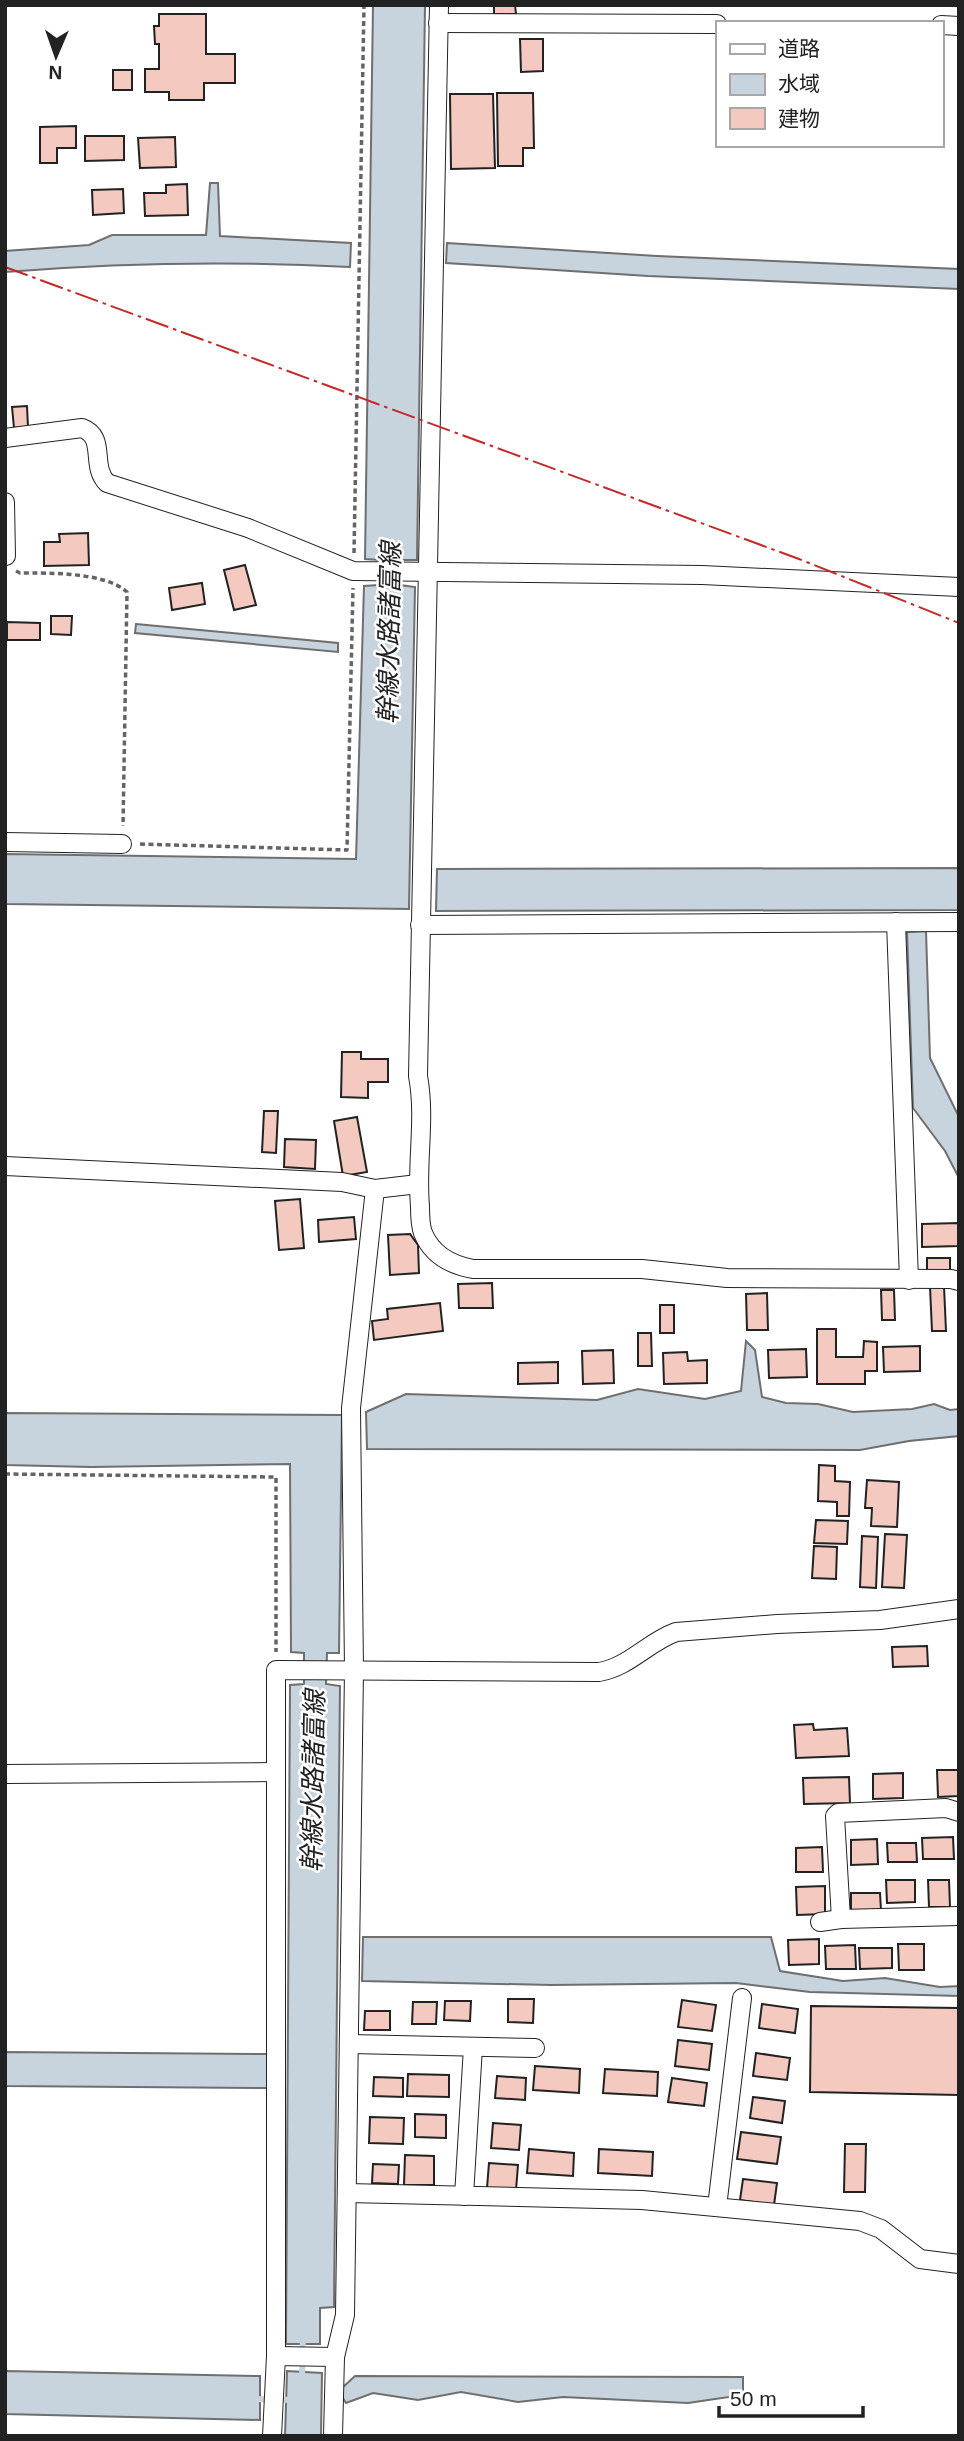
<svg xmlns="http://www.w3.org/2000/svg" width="964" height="2441" viewBox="0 0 964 2441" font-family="Helvetica,'Noto Sans JP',sans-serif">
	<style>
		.water { fill: #c7d3dd; stroke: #6f6f6f; stroke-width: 2 }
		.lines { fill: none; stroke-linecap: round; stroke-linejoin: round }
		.stream { stroke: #c7d3dd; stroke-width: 6 }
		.building { fill: #f3c9c0; stroke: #222; stroke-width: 2 }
		.street-casing { stroke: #222; stroke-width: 20 }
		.path { stroke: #646464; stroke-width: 3.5; stroke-dasharray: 5 3.5; stroke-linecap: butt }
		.street { stroke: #fff; stroke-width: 18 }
		.power { stroke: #c62828; stroke-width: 2; stroke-dasharray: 24 5 3.5 5; stroke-linecap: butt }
		.labels { text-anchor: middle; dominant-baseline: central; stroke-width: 5; stroke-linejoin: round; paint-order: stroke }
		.water-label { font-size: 26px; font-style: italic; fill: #222; stroke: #fff }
	</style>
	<rect width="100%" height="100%" fill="#fff"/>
	<g class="water">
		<path d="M373,5H425L417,560H400V585L415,587L409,909L5,904V854L356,859L364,586L379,585L380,560L365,559Z"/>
		<path d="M210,183H218L220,236L351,243L350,267C235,261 120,263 5,272V251L89,245L112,235H206Z"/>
		<path d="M447,243L657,256L959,269V289L648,276L446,263Z"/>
		<path d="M136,624L338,643V652L135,633Z"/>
		<path d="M959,868V910L436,911L437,869Z"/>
		<path d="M926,931L930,1058L959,1117V1178L945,1151L913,1108L907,932Z"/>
		<path d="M746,1341L755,1350L762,1397L786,1403L818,1404L853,1412L912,1409L934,1404L950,1410L959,1409V1436L909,1441L860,1450L367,1449L366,1412L406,1394L597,1400L638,1389L705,1399L741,1391Z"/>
		<path d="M5,1413L342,1415L339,1653H327L326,1684L340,1686L334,2307L320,2308V2344H286L290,1685L304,1684V1653L291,1652L290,1464L91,1467L5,1465Z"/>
		<path d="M363,1937H771L780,1971L843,1981L885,1978L940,1987L959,1986V1996L810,1992L736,1983L551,1985L362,1981Z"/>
		<path d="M5,2052L267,2054V2088L5,2086Z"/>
		<path d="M5,2371L260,2376V2420L5,2414Z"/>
		<path d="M287,2371L322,2373L321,2436H285Z"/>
		<path d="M355,2376L743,2377V2395L688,2403L563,2397L518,2402L461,2392L418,2400L373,2393L346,2403L341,2395L342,2388Z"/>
	</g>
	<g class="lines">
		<g class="stream">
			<path d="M302,2378L303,2336"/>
			<path d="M252,2399L294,2400"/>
		</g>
	</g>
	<g class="building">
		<path d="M494,5H515L516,14H494Z"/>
		<path d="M159,14H206V54H235V83H204V100H169V92H145V69H159V44H155L154,26H159Z"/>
		<path d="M520,39H543V71L521,72Z"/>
		<rect x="113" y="70" width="19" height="20"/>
		<path d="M497,93H533L534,148H523V166H498Z"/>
		<path d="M450,94H493L495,168L451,169Z"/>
		<path d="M76,126V148H57V163H40V127Z"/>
		<path d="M85,136H124V160L85,161Z"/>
		<path d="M175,137L176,167L140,168L138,138Z"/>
		<path d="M187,184L188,215L145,216L144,193H166V185Z"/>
		<path d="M123,189L124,213L93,215L92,190Z"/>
		<path d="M27,406L28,427L14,428L12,407Z"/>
		<path d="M88,533L89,565L44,566V542H60L59,534Z"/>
		<path d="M245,565L256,605L234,610L224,570Z"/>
		<path d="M202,583L205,604L172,610L169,588Z"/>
		<path d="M51,616H72L71,635L51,634Z"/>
		<path d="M7,622L40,623V640H7Z"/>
		<path d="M342,1052H361V1059H388V1082H368V1098L341,1097Z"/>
		<path d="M264,1111H278L276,1153L262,1152Z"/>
		<path d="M357,1117L367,1172L343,1176L334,1121Z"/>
		<path d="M285,1139L316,1140L315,1169L284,1167Z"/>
		<path d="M300,1199L304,1248L279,1250L275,1201Z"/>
		<path d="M354,1217L356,1239L319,1242L318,1220Z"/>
		<path d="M959,1223V1246L922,1247V1224Z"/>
		<path d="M410,1234L418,1245L419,1273L390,1275L388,1235Z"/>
		<path d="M927,1258H950V1272L927,1273Z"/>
		<path d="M492,1283L493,1308H459L458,1284Z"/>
		<path d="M944,1286L946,1331H932L930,1287Z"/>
		<path d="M881,1290H894L895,1320H882Z"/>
		<path d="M767,1293L768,1330H747L746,1294Z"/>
		<path d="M440,1303L443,1331L374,1340L372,1321L388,1319L387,1309Z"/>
		<rect x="660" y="1305" width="14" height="28"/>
		<path d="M817,1329H836V1357H863L864,1341L877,1342V1371H865V1384H817Z"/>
		<path d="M638,1333H651L652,1366H638Z"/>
		<path d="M920,1346V1371L884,1372L883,1347Z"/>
		<path d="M806,1349L807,1377L769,1378L768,1350Z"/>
		<path d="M613,1350L614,1383L583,1384L582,1351Z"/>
		<path d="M687,1352L688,1361L707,1360V1383L664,1384L663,1353Z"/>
		<path d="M558,1362V1383L518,1384V1363Z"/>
		<path d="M819,1465L835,1466V1481L850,1482L849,1516H837V1502L818,1501Z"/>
		<path d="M867,1480L899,1482L897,1527L871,1526L872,1508H865Z"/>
		<path d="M816,1520L848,1521L847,1544L814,1543Z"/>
		<path d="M885,1534L907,1535L904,1588L882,1587Z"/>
		<path d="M862,1536L878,1537L876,1588L860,1587Z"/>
		<path d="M814,1546L837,1547L836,1579L812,1578Z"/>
		<path d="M927,1646L928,1666L893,1667L892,1647Z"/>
		<path d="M813,1724L814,1730L847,1728L849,1756L796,1758L794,1725Z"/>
		<path d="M937,1770H959V1796L938,1797Z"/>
		<path d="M903,1773V1798L873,1799V1774Z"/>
		<path d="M849,1777L850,1803L804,1804L803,1778Z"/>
		<path d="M953,1837L954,1859H923L922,1838Z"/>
		<path d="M877,1839L878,1864L851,1865V1840Z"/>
		<path d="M887,1843H916L917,1862H888Z"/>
		<path d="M822,1847L823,1872H796V1848Z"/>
		<path d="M886,1880H915V1902L887,1903Z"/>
		<path d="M928,1880H949L950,1907H929Z"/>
		<path d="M825,1886V1914L797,1915L796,1887Z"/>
		<path d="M851,1893H880L881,1910L851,1911Z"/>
		<path d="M819,1939V1964L789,1965L788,1940Z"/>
		<path d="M898,1944H924V1970H899Z"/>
		<path d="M855,1945L856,1969H826L825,1946Z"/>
		<path d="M859,1948H892V1968L860,1969Z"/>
		<path d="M508,1999H534L533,2023L508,2022Z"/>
		<path d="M682,2000L716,2005L712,2031L678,2027Z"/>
		<path d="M445,2001H471L470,2021L444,2020Z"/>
		<path d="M413,2002H437L436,2024H412Z"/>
		<path d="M762,2004L798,2009L795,2033L759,2028Z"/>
		<path d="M811,2006L959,2008V2095L810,2092Z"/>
		<path d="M365,2011H390V2030H364Z"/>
		<path d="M678,2040L712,2044L709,2070L675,2066Z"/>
		<path d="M756,2053L790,2058L787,2080L753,2076Z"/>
		<path d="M535,2066L580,2069L579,2093L533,2090Z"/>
		<path d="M605,2069L658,2072L657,2096L603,2093Z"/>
		<path d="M408,2074L449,2075V2097L407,2096Z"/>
		<path d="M497,2076L526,2078L525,2100L495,2098Z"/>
		<path d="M374,2077L403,2078V2097L373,2096Z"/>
		<path d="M672,2078L707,2083L704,2106L668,2102Z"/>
		<path d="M753,2097L785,2101L782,2123L750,2118Z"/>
		<path d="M415,2114L446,2115V2138L415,2137Z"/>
		<path d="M370,2117L404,2118L403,2144L369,2143Z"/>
		<path d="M493,2123L521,2125L519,2150L491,2148Z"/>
		<path d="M741,2132L781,2137L777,2164L737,2159Z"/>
		<path d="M845,2144H866L865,2192H844Z"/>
		<path d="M529,2149L574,2153L573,2176L527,2173Z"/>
		<path d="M599,2149L653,2152L652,2176L598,2173Z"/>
		<path d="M405,2155L434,2156V2185H404Z"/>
		<path d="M489,2163L518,2165L516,2190L487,2188Z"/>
		<path d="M373,2164L399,2165L398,2184L372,2183Z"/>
		<path d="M743,2179L777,2183L774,2205L740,2200Z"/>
	</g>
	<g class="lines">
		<defs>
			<g id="street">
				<path d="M439,5L418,1076C426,1119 416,1163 420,1206C420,1214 420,1225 423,1233C432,1255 451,1265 473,1269H642L727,1278L951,1279L959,1281"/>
				<path d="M438,23L717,24"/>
				<path d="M941,25L959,26"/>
				<path d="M5,438L82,428C107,437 90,466 107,483L248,528L353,571L702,575L959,587"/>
				<path d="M5,502L6,556"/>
				<path d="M5,842L122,844"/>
				<path d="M896,922L909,1280"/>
				<path d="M420,925L959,922"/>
				<path d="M5,1166L342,1182L375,1189"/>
				<path d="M5,1774L275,1772"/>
				<path d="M841,1919L835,1816L838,1813L946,1808L959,1812"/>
				<path d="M820,1922L841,1919L959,1916"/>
				<path d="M350,2044L535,2048"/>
				<path d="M347,2193L642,2200L860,2221L881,2229L920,2259L959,2264"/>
				<path d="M464,2196L473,2047"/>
				<path d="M717,2207L742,1998"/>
				<path d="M276,2356V1670L599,1672C629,1667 648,1642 676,1632L777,1624L880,1620L959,1609"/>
				<path d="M272,2436L276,2356L335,2357"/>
				<path d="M333,2436L335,2357L345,2315L354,1670L351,1408L375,1189L418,1184"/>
			</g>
		</defs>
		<use href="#street" class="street-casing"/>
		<g class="path">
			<path d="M354,553L364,5"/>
			<path d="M16,571L20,573C49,573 105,572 127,592L123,826"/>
			<path d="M140,844L347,850L353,588"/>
			<path d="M5,1474L276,1477V1652"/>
		</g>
		<use href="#street" class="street"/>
		<path class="power" d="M5,267L799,559L959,623"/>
	</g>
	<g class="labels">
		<g class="water-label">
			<text transform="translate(389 633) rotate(-89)">幹線水路諸富線</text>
			<text transform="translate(313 1781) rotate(-89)">幹線水路諸富線</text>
		</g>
	</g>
	<rect width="964" height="2441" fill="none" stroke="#222222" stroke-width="14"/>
	<rect x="716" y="21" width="228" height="126" fill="#ffffff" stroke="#a7a7a7" stroke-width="2"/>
	<rect x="730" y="44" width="35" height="10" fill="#ffffff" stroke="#a7a7a7" stroke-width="2"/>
	<text x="778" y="56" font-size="21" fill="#222222">道路</text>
	<rect x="730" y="74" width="35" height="21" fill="#c7d3dd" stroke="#a7a7a7" stroke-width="2"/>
	<text x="778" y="91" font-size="21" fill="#222222">水域</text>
	<rect x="730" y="108" width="35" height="21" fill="#f3c9c0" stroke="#a7a7a7" stroke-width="2"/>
	<text x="778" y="126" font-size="21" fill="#222222">建物</text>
	<g transform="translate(56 56) rotate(182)" stroke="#ffffff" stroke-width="5" paint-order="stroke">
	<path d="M0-5L12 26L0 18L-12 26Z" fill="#222222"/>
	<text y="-10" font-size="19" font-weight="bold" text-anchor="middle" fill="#222222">N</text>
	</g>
	<path d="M719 2406v10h144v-10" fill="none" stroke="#222222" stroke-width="3.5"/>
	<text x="730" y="2406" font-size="21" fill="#222222" stroke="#ffffff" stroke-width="5" paint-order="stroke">50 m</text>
</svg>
